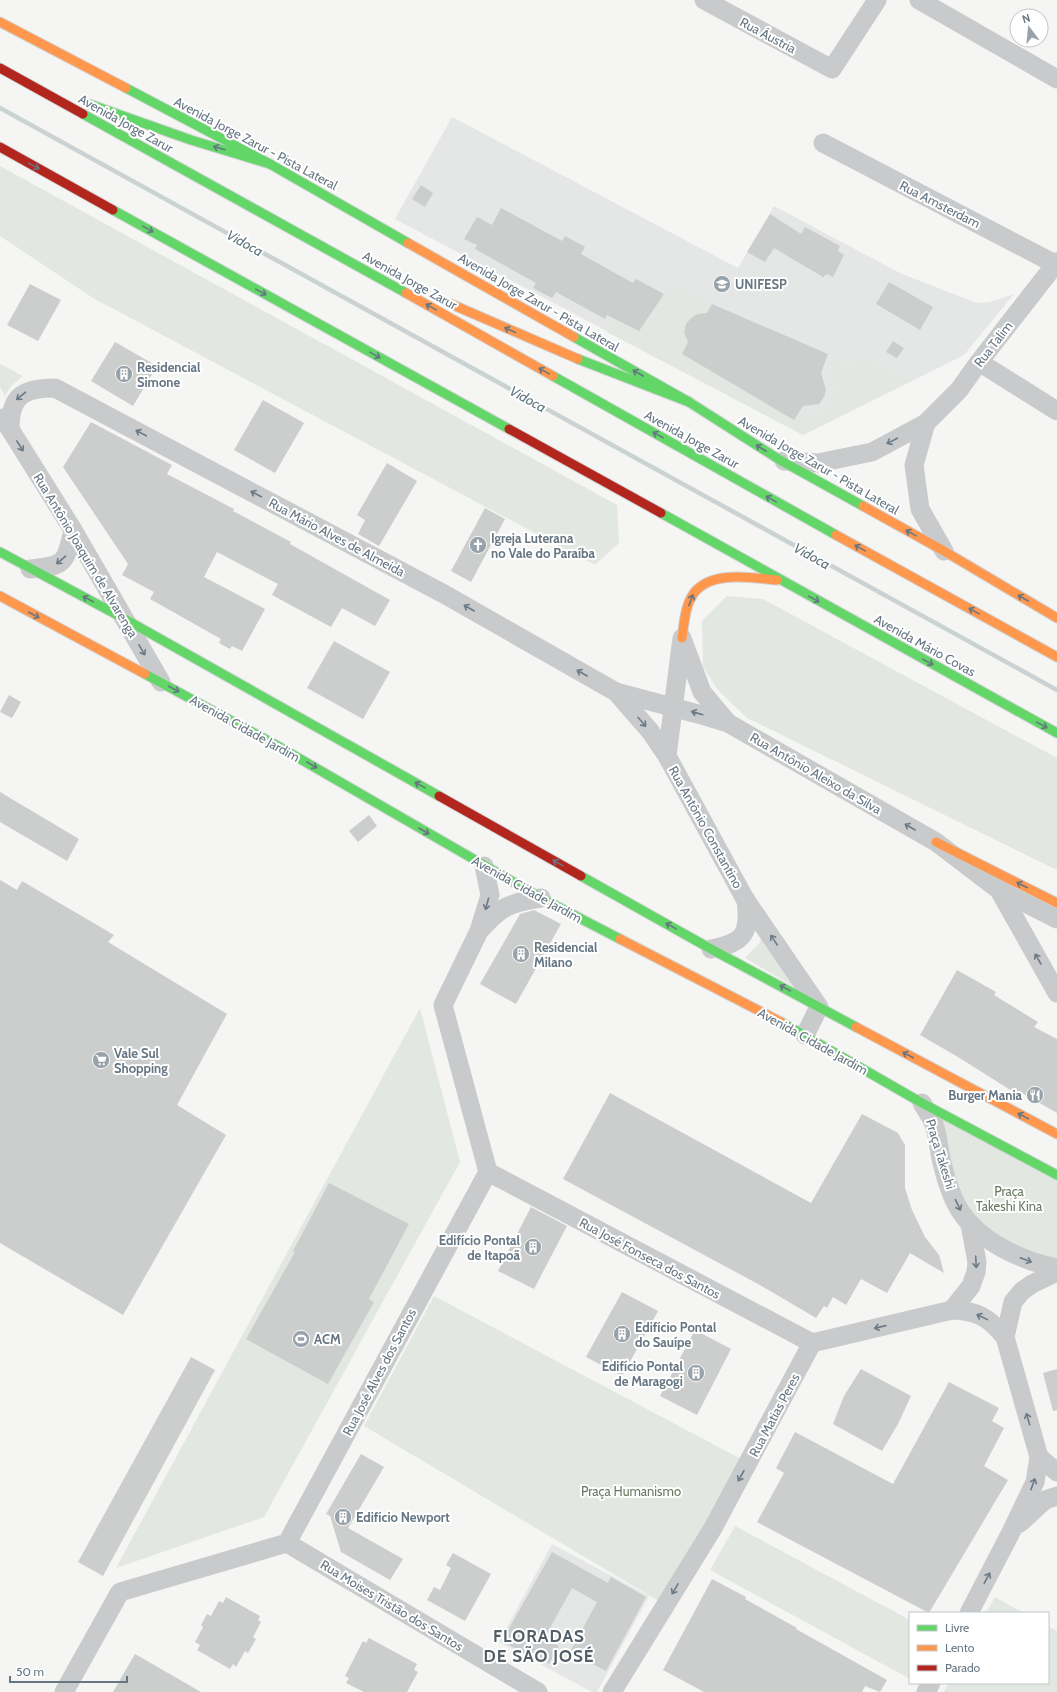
<svg xmlns="http://www.w3.org/2000/svg" width="1057" height="1692" viewBox="0 0 1057 1692" font-family="Cabin,sans-serif">
	<style>
		.built { fill: #e5e6e6 }
		.green { fill: #e3e7e1 }
		.lines { fill: none; stroke-linecap: round; stroke-linejoin: round }
		.stream { stroke: #cad2d4; stroke-width: 4.5 }
		.building { fill: #cccdcd }
		.fast-casing { stroke: #d1d2d3; stroke-width: 11 }
		.slow-casing { stroke: #d1d2d3; stroke-width: 11 }
		.jam-casing { stroke: #d1d2d3; stroke-width: 11 }
		.street { stroke: #c9cacb; stroke-width: 19 }
		.fast { stroke: #63d668; stroke-width: 9 }
		.slow { stroke: #ff974d; stroke-width: 9 }
		.jam { stroke: #b3261e; stroke-width: 9 }
		.oneway { stroke: #667683 }
		.oneway2 { stroke: #6b7a87 }
		.labels { text-anchor: middle; dominant-baseline: central; stroke-width: 4; stroke-linejoin: round; paint-order: stroke }
		.street-label { font-size: 13px; fill: #667683; stroke: #fff }
		.poi-label { font-size: 13px; font-weight: bold; fill: #667683; stroke: #fff; text-anchor: start }
		.park-label { font-size: 13px; fill: #697a64; stroke: #fff }
		.water-label { font-size: 14px; font-style: italic; fill: #61777f; stroke: #fff }
		.district-label { font-size: 17px; font-weight: bold; letter-spacing: 1px; fill: #535f68; stroke: #fff }
	</style>
	<rect width="100%" height="100%" fill="#f5f5f3"/>
	<g class="built">
		<path d="M452,117L738,268L774,206L902,274L977,303L990,302L1014,294L964,355L803,435L395,219Z"/>
		<path d="M552,1544L649,1596L597,1692H592L499,1642Z"/>
	</g>
	<g class="green">
		<path d="M0,166L617,505L619,543L595,565L93,298L0,236Z"/>
		<path d="M674,282L712,304L707,313C694,314 688,319 684,332L688,342L681,355L793,420L798,414C819,417 837,409 836,385C835,380 833,377 832,373C831,369 831,364 831,360L851,368L861,360L912,381L803,435L607,332L616,320L639,331Z"/>
		<path d="M0,364L23,376L11,386L5,396L0,387Z"/>
		<path d="M727,596L763,599L1057,758V870L747,718L717,689L703,667L702,621Z"/>
		<path d="M762,936L796,988L745,958L759,944Z"/>
		<path d="M420,1008L460,1162L264,1517L116,1568Z"/>
		<path d="M922,1103L1057,1175V1268L970,1224Z"/>
		<path d="M434,1296L741,1459L662,1603L364,1426Z"/>
		<path d="M735,1526L910,1620V1679L710,1570Z"/>
		<path d="M995,1597L1024,1613H986Z"/>
		<path d="M1048,1626L1057,1631V1692H944L949,1683H1048Z"/>
	</g>
	<g class="lines">
		<path class="stream" d="M0,108L1057,690"/>
	</g>
	<g class="building">
		<path d="M421,185L433,193L425,207L412,199Z"/>
		<path d="M501,208L562,241L565,236L585,247L581,254L633,283L636,279L664,294L639,331L607,315L605,319L556,292L552,298L533,288L536,283L475,249L477,245L464,239L477,217L492,225Z"/>
		<path d="M770,214L801,234L805,227L840,246L838,251L844,255L833,277L827,274L823,277L774,248L765,262L747,252Z"/>
		<path d="M889,282L933,307L920,330L876,304Z"/>
		<path d="M30,284L61,300L38,341L7,325Z"/>
		<path d="M712,304L828,354L821,373L826,390L824,397L819,404L803,406L794,420L682,354L688,342L684,332L686,324L691,318L698,314L707,313Z"/>
		<path d="M893,341L904,348L897,358L886,352Z"/>
		<path d="M115,342L157,366L133,406L91,381Z"/>
		<path d="M263,400L304,423L275,473L234,450Z"/>
		<path d="M91,422L172,465L167,474L234,509L233,511L291,542L290,544L390,600L375,626L342,608L331,627L272,595L278,584L217,552L204,577L265,609L242,651L232,646L230,649L219,643L221,639L150,599L154,592L122,575L128,564L63,467Z"/>
		<path d="M387,463L417,481L379,546L358,534L365,520L357,515Z"/>
		<path d="M485,508L505,519L471,582L451,571Z"/>
		<path d="M334,641L390,672L363,719L307,688Z"/>
		<path d="M9,695L21,702L12,718L0,712Z"/>
		<path d="M0,792L79,839L67,861L0,822Z"/>
		<path d="M369,815L377,826L358,842L349,831Z"/>
		<path d="M0,880L17,890L22,881L114,935L108,942L227,1014L177,1105L226,1135L123,1315L0,1243Z"/>
		<path d="M534,910L561,924L516,1004L480,984L520,914Z"/>
		<path d="M957,970L996,992L994,995L1038,1022L1034,1027L1057,1039V1113L1022,1093L1020,1096L958,1057L920,1035Z"/>
		<path d="M610,1093L811,1203L862,1114L898,1133L905,1145V1188L912,1210L925,1237L939,1255L944,1273L910,1253L887,1293L861,1279L846,1305L833,1297L827,1308L824,1306L816,1318L758,1284L563,1179Z"/>
		<path d="M329,1183L409,1224L369,1299L374,1302L328,1384L246,1339L295,1252L293,1251Z"/>
		<path d="M531,1207L567,1226L534,1289L498,1271Z"/>
		<path d="M622,1292L658,1311L622,1376L586,1357Z"/>
		<path d="M695,1330L731,1349L697,1415L660,1396Z"/>
		<path d="M191,1357L215,1370L103,1576L78,1562Z"/>
		<path d="M861,1369L911,1396L898,1424L882,1451L833,1424L844,1396Z"/>
		<path d="M1057,1369V1410L1053,1411L1043,1373Z"/>
		<path d="M949,1382L999,1408L992,1421L1004,1428L984,1466L1008,1480L929,1613L757,1522L784,1473L776,1468L795,1432L893,1484Z"/>
		<path d="M361,1454L384,1467L348,1528L403,1559L390,1580L341,1552L330,1516L326,1514Z"/>
		<path d="M552,1552L608,1583L611,1577L646,1597L606,1671L570,1652L597,1602L572,1588L545,1637L559,1646L549,1664L540,1659L539,1662L502,1641Z"/>
		<path d="M453,1553L491,1574L465,1621L427,1600L434,1587L440,1590L451,1568L446,1565Z"/>
		<path d="M712,1579L746,1597L745,1599L797,1628L796,1629L887,1680L880,1692L865,1686L862,1692H704L663,1670Z"/>
		<path d="M226,1597L260,1616L258,1620L261,1622L253,1637L256,1639L248,1653L245,1651L236,1667L233,1664L230,1669L197,1650L200,1645L195,1642L203,1627L201,1625L207,1614L211,1616L219,1601L223,1603Z"/>
		<path d="M369,1638L417,1664L414,1670L418,1672L407,1692H364L346,1683L349,1678L345,1676L363,1641L366,1643Z"/>
		<path d="M135,1654L201,1692H113Z"/>
	</g>
	<g class="lines">
		<defs>
			<g id="fast">
				<path d="M126,88L270,164L408,243"/>
				<path d="M89,104L191,140L270,164"/>
				<path d="M83,114L406,293"/>
				<path d="M113,210L509,429"/>
				<path d="M574,337L689,402L780,460L863,506"/>
				<path d="M578,359L689,402"/>
				<path d="M553,376L836,535"/>
				<path d="M661,513L1057,733"/>
				<path d="M0,552L123,618L439,796"/>
				<path d="M145,674L276,745L541,898L620,939"/>
				<path d="M581,876L711,949L856,1027"/>
				<path d="M781,1022L922,1103L1057,1175"/>
			</g>
			<g id="slow">
				<path d="M0,22L126,88"/>
				<path d="M408,243L574,337"/>
				<path d="M406,293L553,376"/>
				<path d="M451,304L578,359"/>
				<path d="M863,506L944,551L1057,618"/>
				<path d="M836,535L1057,657"/>
				<path d="M0,596L145,674"/>
				<path d="M682,638C684,624 685,605 694,593C712,570 752,578 777,580"/>
				<path d="M936,842L1057,903"/>
				<path d="M620,939L781,1022"/>
				<path d="M856,1027L1057,1134"/>
			</g>
			<g id="jam">
				<path d="M0,68L83,114"/>
				<path d="M0,147L113,210"/>
				<path d="M509,429L661,513"/>
				<path d="M439,796L581,876"/>
			</g>
		</defs>
		<use href="#fast" class="fast-casing"/>
		<use href="#slow" class="slow-casing"/>
		<use href="#jam" class="jam-casing"/>
		<g class="street">
			<path d="M704,0L832,69L877,0"/>
			<path d="M919,0L1057,79"/>
			<path d="M823,143L1057,265"/>
			<path d="M979,362L1057,411"/>
			<path d="M3,418L73,530L161,682"/>
			<path d="M926,423L914,465L920,509L944,551"/>
			<path d="M10,429C10,396 23,388 55,388L444,594L616,692L698,714L728,723L936,842L999,890L1057,919"/>
			<path d="M784,461L818,463L872,452L926,423L959,390L979,362L1057,262"/>
			<path d="M30,569C64,566 66,564 73,530"/>
			<path d="M683,641L702,692L728,723"/>
			<path d="M616,692L650,731L667,756L745,899L819,1007L805,1035"/>
			<path d="M667,756L682,638"/>
			<path d="M484,866L490,895L479,931C502,906 508,903 541,898"/>
			<path d="M999,890L1057,993"/>
			<path d="M711,949C745,942 750,934 746,900"/>
			<path d="M922,1103C926,1110 931,1117 934,1124C938,1137 939,1150 942,1163C946,1179 951,1196 959,1209C978,1241 1022,1261 1057,1268"/>
			<path d="M488,1172L812,1343"/>
			<path d="M952,1310C978,1311 988,1317 1005,1337"/>
			<path d="M1039,1457L1057,1472"/>
			<path d="M1020,1523L1045,1500L1057,1496"/>
			<path d="M287,1543L538,1692"/>
			<path d="M969,1613L1011,1532L1035,1482L1039,1457L1005,1337L1013,1302L1022,1291L1032,1284L1057,1272"/>
			<path d="M64,1692L120,1592L287,1543L488,1172L443,1005L479,931"/>
			<path d="M612,1692L713,1528L812,1343L952,1310L971,1286L976,1272L977,1262L970,1224"/>
			<path d="M926,1692L931,1683"/>
		</g>
		<use href="#fast" class="fast"/>
		<use href="#slow" class="slow"/>
		<use href="#jam" class="jam"/>
	</g>
	<defs><path id="oneway-shaft" d="M-6 0H5M1.5-3L5.5 0L1.5 3" fill="none" stroke-width="1.6" stroke-linecap="round" stroke-linejoin="round"/></defs>
	<g class="oneway">
		<use href="#oneway-shaft" transform="translate(219 148) rotate(-163)"/>
		<use href="#oneway-shaft" transform="translate(34 166) rotate(29)"/>
		<use href="#oneway-shaft" transform="translate(148 229) rotate(29)"/>
		<use href="#oneway-shaft" transform="translate(261 292) rotate(29)"/>
		<use href="#oneway-shaft" transform="translate(431 307) rotate(-151)"/>
		<use href="#oneway-shaft" transform="translate(510 330) rotate(-156)"/>
		<use href="#oneway-shaft" transform="translate(375 355) rotate(29)"/>
		<use href="#oneway-shaft" transform="translate(544 371) rotate(-151)"/>
		<use href="#oneway-shaft" transform="translate(638 373) rotate(-150)"/>
		<use href="#oneway-shaft" transform="translate(658 435) rotate(-151)"/>
		<use href="#oneway-shaft" transform="translate(761 448) rotate(-147)"/>
		<use href="#oneway-shaft" transform="translate(771 499) rotate(-151)"/>
		<use href="#oneway-shaft" transform="translate(911 533) rotate(-151)"/>
		<use href="#oneway-shaft" transform="translate(860 548) rotate(-151)"/>
		<use href="#oneway-shaft" transform="translate(1023 598) rotate(-150)"/>
		<use href="#oneway-shaft" transform="translate(88 599) rotate(-152)"/>
		<use href="#oneway-shaft" transform="translate(814 599) rotate(29)"/>
		<use href="#oneway-shaft" transform="translate(691 600) rotate(-69)"/>
		<use href="#oneway-shaft" transform="translate(974 611) rotate(-151)"/>
		<use href="#oneway-shaft" transform="translate(34 615) rotate(28)"/>
		<use href="#oneway-shaft" transform="translate(928 662) rotate(29)"/>
		<use href="#oneway-shaft" transform="translate(174 689) rotate(28)"/>
		<use href="#oneway-shaft" transform="translate(1042 725) rotate(29)"/>
		<use href="#oneway-shaft" transform="translate(312 765) rotate(30)"/>
		<use href="#oneway-shaft" transform="translate(420 785) rotate(-151)"/>
		<use href="#oneway-shaft" transform="translate(424 831) rotate(30)"/>
		<use href="#oneway-shaft" transform="translate(558 863) rotate(-151)"/>
		<use href="#oneway-shaft" transform="translate(1022 885) rotate(-153)"/>
		<use href="#oneway-shaft" transform="translate(671 926) rotate(-151)"/>
		<use href="#oneway-shaft" transform="translate(785 988) rotate(-152)"/>
		<use href="#oneway-shaft" transform="translate(908 1055) rotate(-152)"/>
		<use href="#oneway-shaft" transform="translate(1023 1116) rotate(-152)"/>
	</g>
	<g class="oneway2">
		<use href="#oneway-shaft" transform="translate(21 396) rotate(140)"/>
		<use href="#oneway-shaft" transform="translate(141 433) rotate(-152)"/>
		<use href="#oneway-shaft" transform="translate(892 441) rotate(152)"/>
		<use href="#oneway-shaft" transform="translate(20 446) rotate(58)"/>
		<use href="#oneway-shaft" transform="translate(256 494) rotate(-152)"/>
		<use href="#oneway-shaft" transform="translate(61 560) rotate(139)"/>
		<use href="#oneway-shaft" transform="translate(469 608) rotate(-150)"/>
		<use href="#oneway-shaft" transform="translate(142 650) rotate(60)"/>
		<use href="#oneway-shaft" transform="translate(582 673) rotate(-150)"/>
		<use href="#oneway-shaft" transform="translate(697 713) rotate(-164)"/>
		<use href="#oneway-shaft" transform="translate(642 722) rotate(49)"/>
		<use href="#oneway-shaft" transform="translate(910 827) rotate(-150)"/>
		<use href="#oneway-shaft" transform="translate(487 904) rotate(105)"/>
		<use href="#oneway-shaft" transform="translate(774 940) rotate(-124)"/>
		<use href="#oneway-shaft" transform="translate(1038 959) rotate(-120)"/>
		<use href="#oneway-shaft" transform="translate(958 1205) rotate(64)"/>
		<use href="#oneway-shaft" transform="translate(1026 1260) rotate(21)"/>
		<use href="#oneway-shaft" transform="translate(976 1262) rotate(87)"/>
		<use href="#oneway-shaft" transform="translate(982 1317) rotate(-154)"/>
		<use href="#oneway-shaft" transform="translate(880 1327) rotate(167)"/>
		<use href="#oneway-shaft" transform="translate(1028 1419) rotate(-106)"/>
		<use href="#oneway-shaft" transform="translate(741 1476) rotate(119)"/>
		<use href="#oneway-shaft" transform="translate(1033 1484) rotate(-70)"/>
		<use href="#oneway-shaft" transform="translate(987 1578) rotate(-62)"/>
		<use href="#oneway-shaft" transform="translate(675 1589) rotate(121)"/>
	</g>
	<defs>
		<symbol id="university-disc" viewBox="-11 -11 22 22"><circle r="9.5" fill="#98a2aa" stroke="#fff"/><path d="M0-5L7-2L0 1L-7-2ZM-4 1L0 2.5L4 1V4Q0 6-4 4Z" fill="#fff"/></symbol>
		<symbol id="building-disc" viewBox="-11 -11 22 22"><circle r="9.5" fill="#98a2aa" stroke="#fff"/><path d="M-4-6H4V6H1V3H-1V6H-4ZM-2.5-4.3h1.7v1.8h-1.7ZM.8-4.3h1.7v1.8H.8ZM-2.5-1h1.7V.8h-1.7ZM.8-1h1.7V.8H.8Z" fill="#fff"/></symbol>
		<symbol id="church-disc" viewBox="-11 -11 22 22"><circle r="9.5" fill="#98a2aa" stroke="#fff"/><path d="M-1.2-6h2.4v3.5h3.3v2.4h-3.3V6h-2.4V-.1h-3.3v-2.4h3.3Z" fill="#fff"/></symbol>
		<symbol id="supermarket-disc" viewBox="-11 -11 22 22"><circle r="9.5" fill="#98a2aa" stroke="#fff"/><path d="M-6-5.5h2.5l.6 2H6L4.5 2H-2.5L-4.4-4H-6ZM-1.5 3.2a1.3 1.3 0 1 0 .1 0ZM3 3.2a1.3 1.3 0 1 0 .1 0Z" fill="#fff"/></symbol>
		<symbol id="restaurant-disc" viewBox="-11 -11 22 22"><circle r="9.5" fill="#98a2aa" stroke="#fff"/><path d="M-5-6h1v4h1v-4h1v4h1v-4h1v5L-1.5 .5V6h-2V.5L-5-1ZM5-6V6H3V1.5H1.5Q1.5-4 5-6Z" fill="#fff"/></symbol>
		<symbol id="stadium-disc" viewBox="-11 -11 22 22"><circle r="9.5" fill="#98a2aa" stroke="#fff"/><path d="M0-5a6.5 5 0 1 0 0 10a6.5 5 0 1 0 0-10ZM-3.5-1.8h7v3.6h-7Z" fill="#fff"/></symbol>
	</defs>
	<g fill-rule="evenodd">
		<use href="#university-disc" x="712" y="274" width="20" height="20"/>
		<use href="#building-disc" x="114" y="364" width="20" height="20"/>
		<use href="#church-disc" x="468" y="535" width="20" height="20"/>
		<use href="#building-disc" x="511" y="944" width="20" height="20"/>
		<use href="#supermarket-disc" x="91" y="1050" width="20" height="20"/>
		<use href="#restaurant-disc" x="1025" y="1085" width="20" height="20"/>
		<use href="#building-disc" x="523" y="1237" width="20" height="20"/>
		<use href="#building-disc" x="612" y="1324" width="20" height="20"/>
		<use href="#stadium-disc" x="291" y="1329" width="20" height="20"/>
		<use href="#building-disc" x="686" y="1363" width="20" height="20"/>
		<use href="#building-disc" x="333" y="1507" width="20" height="20"/>
	</g>
	<g class="labels">
		<g class="street-label">
			<text transform="translate(768 35) rotate(28)">Rua Áustria</text>
			<text transform="translate(126 123) rotate(29)">Avenida Jorge Zarur</text>
			<text transform="translate(256 143) rotate(28)">Avenida Jorge Zarur - Pista Lateral</text>
			<text transform="translate(940 204) rotate(27)">Rua Amsterdam</text>
			<text transform="translate(410 280) rotate(29)">Avenida Jorge Zarur</text>
			<text transform="translate(539 302) rotate(30)">Avenida Jorge Zarur - Pista Lateral</text>
			<text transform="translate(993 344) rotate(-52)">Rua Talim</text>
			<text transform="translate(692 439) rotate(29)">Avenida Jorge Zarur</text>
			<text transform="translate(819 465) rotate(30)">Avenida Jorge Zarur - Pista Lateral</text>
			<text transform="translate(337 537) rotate(28)">Rua Mário Alves de Almeida</text>
			<text transform="translate(86 555) rotate(59)">Rua Antônio Joaquim de Alvarenga</text>
			<text transform="translate(925 645) rotate(29)">Avenida Mário Covas</text>
			<text transform="translate(245 728) rotate(29)">Avenida Cidade Jardim</text>
			<text transform="translate(816 773) rotate(30)">Rua Antônio Aleixo da Silva</text>
			<text transform="translate(706 827) rotate(61)">Rua Antônio Constantino</text>
			<text transform="translate(527 889) rotate(29)">Avenida Cidade Jardim</text>
			<text transform="translate(813 1041) rotate(29)">Avenida Cidade Jardim</text>
			<text transform="translate(941 1154) rotate(73)">Praça Takeshi</text>
			<text transform="translate(650 1258) rotate(28)">Rua José Fonseca dos Santos</text>
			<text transform="translate(379 1372) rotate(-62)">Rua José Alves dos Santos</text>
			<text transform="translate(774 1415) rotate(-62)">Rua Matias Peres</text>
			<text transform="translate(392 1605) rotate(31)">Rua Moises Tristão dos Santos</text>
		</g>
		<g class="poi-label">
			<text x="735" y="284">UNIFESP</text>
			<text x="137" y="367">Residencial<tspan x="137" dy="15">Simone</tspan></text>
			<text x="491" y="538">Igreja Luterana<tspan x="491" dy="15">no Vale do Paraíba</tspan></text>
			<text x="534" y="947">Residencial<tspan x="534" dy="15">Milano</tspan></text>
			<text x="114" y="1053">Vale Sul<tspan x="114" dy="15">Shopping</tspan></text>
			<text x="1022" y="1095" text-anchor="end">Burger Mania</text>
			<text x="520" y="1240" text-anchor="end">Edifício Pontal<tspan x="520" dy="15">de Itapoã</tspan></text>
			<text x="635" y="1327">Edifício Pontal<tspan x="635" dy="15">do Sauípe</tspan></text>
			<text x="314" y="1339">ACM</text>
			<text x="683" y="1366" text-anchor="end">Edifício Pontal<tspan x="683" dy="15">de Maragogi</tspan></text>
			<text x="356" y="1517">Edifício Newport</text>
		</g>
		<g class="park-label">
			<text x="1009" y="1191">Praça<tspan x="1009" dy="15">Takeshi Kina</tspan></text>
			<text x="631" y="1491">Praça Humanismo</text>
		</g>
		<g class="water-label">
			<text transform="translate(245 243) rotate(29)">Vidoca</text>
			<text transform="translate(528 399) rotate(29)">Vidoca</text>
			<text transform="translate(812 556) rotate(29)">Vidoca</text>
		</g>
		<g class="district-label">
			<text x="539" y="1636">FLORADAS<tspan x="539" dy="20">DE SÃO JOSÉ</tspan></text>
		</g>
	</g>
	<rect x="909" y="1612" width="140" height="72" fill="#ffffff" stroke="#c2c8cd"/>
	<rect x="917" y="1625" width="20" height="6" fill="#63d668" stroke="#c2c8cd"/>
	<text x="945" y="1632" font-size="12" fill="#667683">Livre</text>
	<rect x="917" y="1645" width="20" height="6" fill="#ff974d" stroke="#c2c8cd"/>
	<text x="945" y="1652" font-size="12" fill="#667683">Lento</text>
	<rect x="917" y="1665" width="20" height="6" fill="#b3261e" stroke="#c2c8cd"/>
	<text x="945" y="1672" font-size="12" fill="#667683">Parado</text>
	<g transform="translate(1029 28) rotate(344)"><circle r="19" fill="#ffffff" stroke="#c2c8cd"/>
	<path d="M0-3L7 15L0 10L-7 15Z" fill="#98a2aa"/>
	<text y="-6" font-size="11" font-weight="bold" text-anchor="middle" fill="#667683">N</text>
	</g>
	<path d="M10 1676v6h117v-6" fill="none" stroke="#667683" stroke-width="2"/>
	<text x="16" y="1676" font-size="12" fill="#667683" stroke="#ffffff" stroke-width="3" paint-order="stroke">50 m</text>
</svg>
